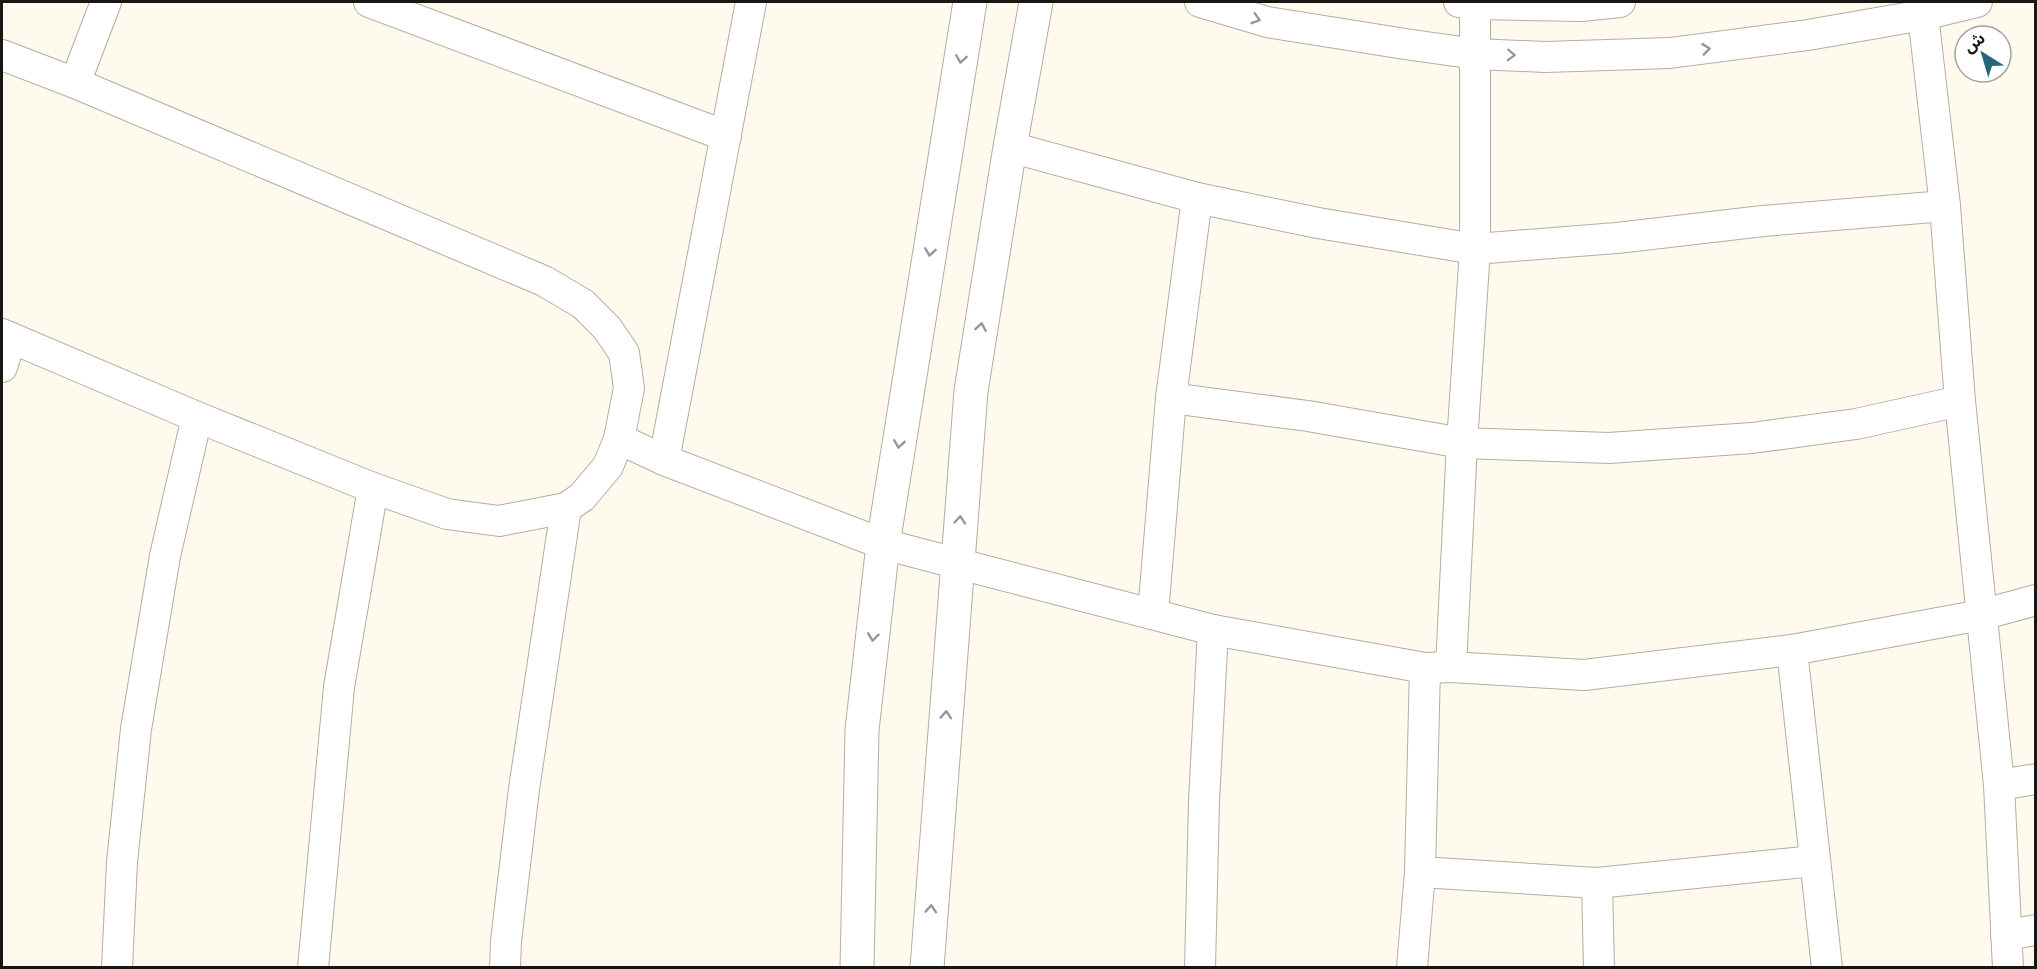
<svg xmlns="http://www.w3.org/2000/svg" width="2037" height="969" viewBox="0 0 2037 969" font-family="Jost,'Noto Sans Arabic',sans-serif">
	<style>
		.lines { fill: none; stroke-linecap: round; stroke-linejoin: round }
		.minor-casing { stroke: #b2aea1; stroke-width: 32 }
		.tertiary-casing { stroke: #b2aea1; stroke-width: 35 }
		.minor { stroke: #fff; stroke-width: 30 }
		.tertiary { stroke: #fff; stroke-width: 33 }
		.oneway { stroke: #989795 }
	</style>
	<rect width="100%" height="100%" fill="#fffaed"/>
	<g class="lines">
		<defs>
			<g id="minor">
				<path d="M369,2L726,136"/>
				<path d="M1200,2L1267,22L1405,44L1476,54L1545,57L1670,53L1808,35L1923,15L1977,2"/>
				<path d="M1459,2L1475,4L1581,6L1620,2"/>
				<path d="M1920,2L1923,15L1945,206L1960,401L1999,785L2008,968"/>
				<path d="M2,55L75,83L544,281L583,304L607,328L624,353L629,388L619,439L608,466L582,497L566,508L499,521L447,514L373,488L197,417L2,334"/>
				<path d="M75,83L106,2"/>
				<path d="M1010,147L1197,198L1318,223L1475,249L1617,238L1763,221L1945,206"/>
				<path d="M2,367L11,338"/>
				<path d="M1171,398L1308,416L1462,443L1609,448L1752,438L1856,424L1960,401"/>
				<path d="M619,439L664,460L883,544L1213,630L1425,668L1451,667L1584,675L1792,650L1981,615L2036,600"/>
				<path d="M664,460L751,2"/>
				<path d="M1153,614L1171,398L1197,198"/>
				<path d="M1792,650L1827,968"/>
				<path d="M1451,667L1462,443L1475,249V2"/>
				<path d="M1999,785L2036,779"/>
				<path d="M1420,872L1597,883L1814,861"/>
				<path d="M1597,883L1599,968"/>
				<path d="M2006,935L2036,930"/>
				<path d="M117,968L122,862L136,729L165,556L197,417"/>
				<path d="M313,968L339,687L373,488"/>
				<path d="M505,968L506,941L524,789L566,508"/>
				<path d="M1200,968L1204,801L1213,630"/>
				<path d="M1412,968L1420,872L1425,668"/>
			</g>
			<g id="tertiary">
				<path d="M857,968L862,730L883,544L970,2"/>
				<path d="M927,968L971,391L1010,147L1036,2"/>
			</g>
		</defs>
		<use href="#minor" class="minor-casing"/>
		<use href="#tertiary" class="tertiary-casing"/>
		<use href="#minor" class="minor"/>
		<use href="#tertiary" class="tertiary"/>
	</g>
	<defs><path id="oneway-chevron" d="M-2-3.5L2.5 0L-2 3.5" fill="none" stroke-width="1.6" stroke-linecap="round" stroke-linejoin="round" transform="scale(1.5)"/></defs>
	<g class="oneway">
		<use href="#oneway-chevron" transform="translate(1256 19) rotate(17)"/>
		<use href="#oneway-chevron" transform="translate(1706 49) rotate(-7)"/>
		<use href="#oneway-chevron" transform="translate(1511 55) rotate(2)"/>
		<use href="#oneway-chevron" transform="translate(961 59) rotate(99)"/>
		<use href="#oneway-chevron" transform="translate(930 252) rotate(99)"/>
		<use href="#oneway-chevron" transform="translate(981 327) rotate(-81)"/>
		<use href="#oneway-chevron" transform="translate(899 444) rotate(99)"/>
		<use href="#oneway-chevron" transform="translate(960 520) rotate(-85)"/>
		<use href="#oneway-chevron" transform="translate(873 637) rotate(97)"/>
		<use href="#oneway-chevron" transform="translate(946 715) rotate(-86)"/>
		<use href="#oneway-chevron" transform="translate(931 909) rotate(-86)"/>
	</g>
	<rect width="2037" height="969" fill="none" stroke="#191713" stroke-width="6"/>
	<g transform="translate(1983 54) rotate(323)"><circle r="28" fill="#ffffff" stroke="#a3a2a1" stroke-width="1.5"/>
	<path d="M0-4.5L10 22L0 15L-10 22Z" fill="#25677a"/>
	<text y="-9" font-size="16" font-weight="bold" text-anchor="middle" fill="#191713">ش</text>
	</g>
</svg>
